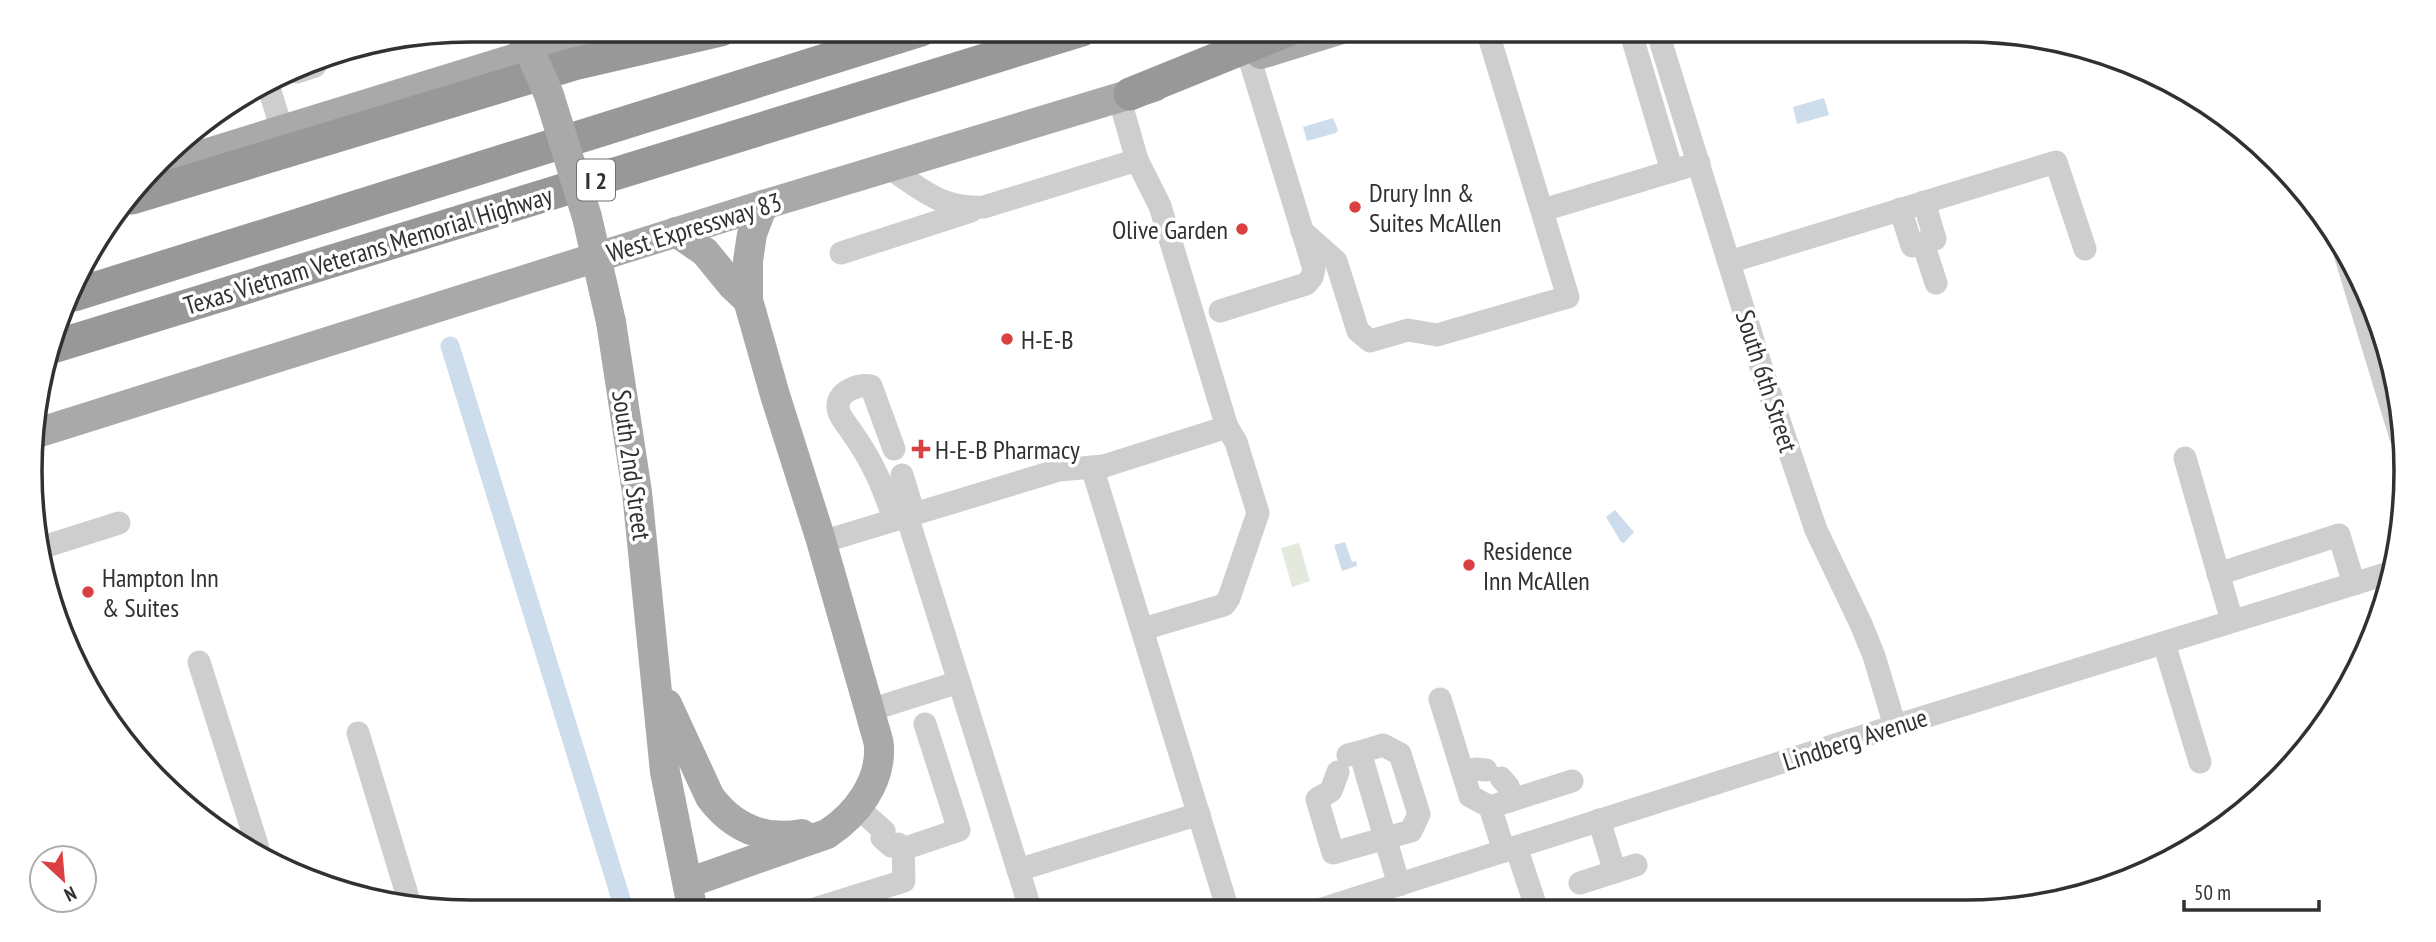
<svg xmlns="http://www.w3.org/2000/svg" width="2436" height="942" viewBox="0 0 2436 942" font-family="'PT Sans Narrow',sans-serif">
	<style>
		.green { fill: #e3e9dd }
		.water { fill: #cdddeb }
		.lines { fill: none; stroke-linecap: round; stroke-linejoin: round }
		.canal { stroke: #cdddeb; stroke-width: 19 }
		.minor { stroke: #cecece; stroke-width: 23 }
		.major { stroke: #a9a9a9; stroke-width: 30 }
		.highway { stroke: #989898; stroke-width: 33 }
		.major-bridge { stroke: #a9a9a9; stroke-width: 30 }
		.poi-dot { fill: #da4042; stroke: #fff; stroke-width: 2.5 }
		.labels { text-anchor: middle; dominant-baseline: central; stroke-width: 7; stroke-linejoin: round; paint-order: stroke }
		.shield { fill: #fff; stroke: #6f6f6f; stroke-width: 2 }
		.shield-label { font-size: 24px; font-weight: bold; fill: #313131 }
		.poi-label { font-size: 26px; fill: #313131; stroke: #fff; text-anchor: start }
		.street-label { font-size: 26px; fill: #313131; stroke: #fff }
		.rim { fill: none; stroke: #313131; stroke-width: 3.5 }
	</style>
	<rect width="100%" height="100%" fill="#fff"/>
	<path class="green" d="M1299,543L1310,581L1292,587L1281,548Z"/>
	<g class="water">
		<path d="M1824,98L1829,115L1797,124L1793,107Z"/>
		<path d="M1333,118L1338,130L1336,133L1307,141L1303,127Z"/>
		<path d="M1615,510L1634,532L1624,543L1621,542L1606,517Z"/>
		<path d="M1345,542L1352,562L1356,561L1357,566L1342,571L1334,545Z"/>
	</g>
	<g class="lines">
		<path class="canal" d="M450,346L625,912"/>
		<g class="minor">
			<path d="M1630,30L1672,171"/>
			<path d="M1657,30L1764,376L1816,530L1861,624L1874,656L1895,726"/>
			<path d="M297,72L315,66L314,62"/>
			<path d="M269,88L282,130"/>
			<path d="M1119,97L1137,160L1160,206L1227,427L1236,442L1258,513L1229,598L1224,605L1143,629"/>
			<path d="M888,167C921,189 942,210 984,207L1137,160"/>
			<path d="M1900,209L1912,246L1935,239L1924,202"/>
			<path d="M1543,210L1699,163"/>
			<path d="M1302,231L1336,261L1358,331L1370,341L1408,330L1437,335L1568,297L1487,30"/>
			<path d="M1923,243L1936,283"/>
			<path d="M2342,244L2401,438"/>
			<path d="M841,253L971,211"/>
			<path d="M1729,262L2056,162L2085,249"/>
			<path d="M1220,311L1306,284L1312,277L1314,269L1249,57"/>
			<path d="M894,449L871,386C859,384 837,391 838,407C838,415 847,425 851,431C873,462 882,484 894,519"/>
			<path d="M2185,458L2232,621"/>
			<path d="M1092,467L1228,910"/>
			<path d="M902,475L914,514"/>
			<path d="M907,516L1031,911"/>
			<path d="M822,542L1059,470L1104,466L1227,427"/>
			<path d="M40,548L119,523"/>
			<path d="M2218,574L2339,535L2354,584"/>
			<path d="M2164,643L2200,762"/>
			<path d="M199,662L258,848"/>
			<path d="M1440,699L1470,796L1490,807L1572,781"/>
			<path d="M870,710L959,682"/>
			<path d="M358,733L410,904"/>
			<path d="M1348,755L1360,752L1399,885"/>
			<path d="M1338,772L1331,791L1317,799L1333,853L1411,831L1419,814L1400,754L1383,745L1360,752"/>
			<path d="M1463,773L1476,769L1486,770"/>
			<path d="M1501,778L1508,786L1512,800"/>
			<path d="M857,807L884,831L882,838L891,846L898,844L903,849"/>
			<path d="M1490,807L1504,851"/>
			<path d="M1599,820L1615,872"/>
			<path d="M1516,847L1537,910"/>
			<path d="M1018,870L1199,814"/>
			<path d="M1580,883L1636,865"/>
			<path d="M1319,910L1895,726L2392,572"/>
			<path d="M808,911L904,881L903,849L959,830L925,724"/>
		</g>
		<g class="major">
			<path d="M1261,54L1339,30"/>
			<path d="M156,169L607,30"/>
			<path d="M676,232L705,252L732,285L748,300"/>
			<path d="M611,322L637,492L665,772L693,912"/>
			<path d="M34,434L763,205L1154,87"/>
			<path d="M667,704L710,797C733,828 764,841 802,834"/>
			<path d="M688,883L827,834C856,815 881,783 879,746C878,737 874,728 872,719L820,537L775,395L748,300V261L752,234L763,205"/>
		</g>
		<g class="highway">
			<path d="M1130,94L1288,30"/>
			<path d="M132,198L574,64L721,30"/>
			<path d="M74,295L921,30"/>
			<path d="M56,346L1082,30"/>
		</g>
		<path class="major-bridge" d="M521,30L549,95L587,217L611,322"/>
	</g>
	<g class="poi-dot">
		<circle cx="1355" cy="207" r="7"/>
		<circle cx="1242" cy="229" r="7"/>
		<circle cx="1007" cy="339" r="7"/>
		<path d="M917.5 438.5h7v7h7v7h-7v7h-7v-7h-7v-7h7z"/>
		<circle cx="1469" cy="565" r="7"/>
		<circle cx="88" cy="592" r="7"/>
	</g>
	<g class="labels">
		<rect class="shield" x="577" y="159.5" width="38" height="41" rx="5"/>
		<g class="shield-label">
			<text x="596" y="180">I 2</text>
		</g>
		<g class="poi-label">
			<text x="1369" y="192">Drury Inn &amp;<tspan x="1369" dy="30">Suites McAllen</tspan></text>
			<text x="1228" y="229" text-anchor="end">Olive Garden</text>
			<text x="1021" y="339">H-E-B</text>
			<text x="935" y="449">H-E-B Pharmacy</text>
			<text x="1483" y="550">Residence<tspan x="1483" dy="30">Inn McAllen</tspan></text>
			<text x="102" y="577">Hampton Inn<tspan x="102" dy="30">&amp; Suites</tspan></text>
		</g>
		<g class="street-label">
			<text transform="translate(694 227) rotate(-17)">West Expressway 83</text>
			<text transform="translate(368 250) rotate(-17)">Texas Vietnam Veterans Memorial Highway</text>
			<text transform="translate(1767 381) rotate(72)">South 6th Street</text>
			<text transform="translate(632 465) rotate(82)">South 2nd Street</text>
			<text transform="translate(1855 739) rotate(-18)">Lindberg Avenue</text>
		</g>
	</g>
	<path d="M0 0H2436V942H0ZM471 42H1965A429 429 0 0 1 2394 471V471A429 429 0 0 1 1965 900H471A429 429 0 0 1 42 471V471A429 429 0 0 1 471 42Z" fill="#fff" fill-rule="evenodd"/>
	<path class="rim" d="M471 42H1965A429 429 0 0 1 2394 471V471A429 429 0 0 1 1965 900H471A429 429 0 0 1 42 471V471A429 429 0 0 1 471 42Z"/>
	<g transform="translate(63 879) rotate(154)"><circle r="33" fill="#ffffff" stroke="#adadad" stroke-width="2"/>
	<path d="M0-5L12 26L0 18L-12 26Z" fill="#da4042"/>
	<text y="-10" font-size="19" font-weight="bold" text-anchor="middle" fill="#313131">N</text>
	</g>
	<path d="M2184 900v10h135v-10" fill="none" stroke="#313131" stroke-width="3.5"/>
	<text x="2194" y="900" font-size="21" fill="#313131" stroke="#ffffff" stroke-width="5" paint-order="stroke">50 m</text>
</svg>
